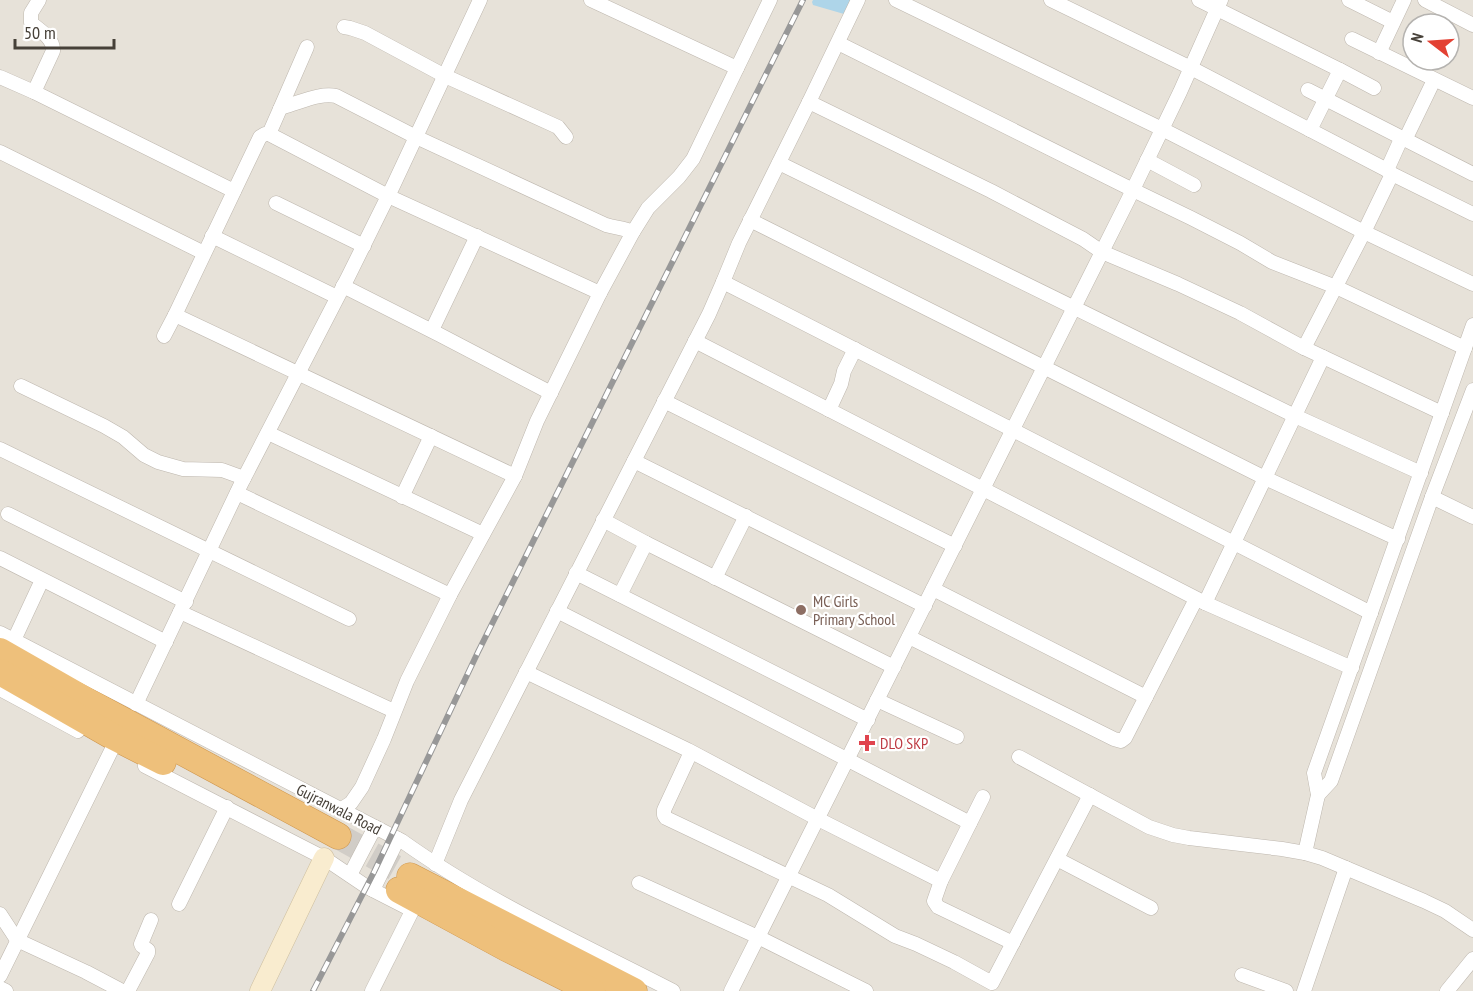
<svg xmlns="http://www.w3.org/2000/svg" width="1473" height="991" viewBox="0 0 1473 991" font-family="'PT Sans Narrow',sans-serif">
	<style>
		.residential { fill: #e7e2d9; fill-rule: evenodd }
		.water { fill: #aed5e9 }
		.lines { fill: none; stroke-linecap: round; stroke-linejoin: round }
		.highway-tunnel { stroke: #d1cdc7; stroke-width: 26; stroke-dasharray: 26 13; stroke-linecap: butt }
		.street-casing { stroke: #beb7ae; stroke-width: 15 }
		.secondary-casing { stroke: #cebf9f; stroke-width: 21 }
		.highway-casing { stroke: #cd944b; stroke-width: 27 }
		.street { stroke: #fff; stroke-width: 14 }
		.secondary { stroke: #f9eccf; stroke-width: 20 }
		.highway { stroke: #eec07b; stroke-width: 26 }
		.rail-casing { stroke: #989898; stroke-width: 6 }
		.rail { stroke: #fff; stroke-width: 4; stroke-dasharray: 11; stroke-linecap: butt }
		.education-dot { fill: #8d6e63; stroke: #fff; stroke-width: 2 }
		.health-dot { fill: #e0444e; stroke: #fff; stroke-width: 2 }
		.labels { text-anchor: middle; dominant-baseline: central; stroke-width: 4.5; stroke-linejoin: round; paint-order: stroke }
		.education-label { font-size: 16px; fill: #785e54; stroke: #fff; text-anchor: start }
		.health-label { font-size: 16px; fill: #be3a42; stroke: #fff; text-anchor: start }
		.street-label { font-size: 16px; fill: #474139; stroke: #fff }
	</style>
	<rect width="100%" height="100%" fill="#f4f0eb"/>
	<path class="residential" d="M0,0H1473V991H0ZM1413,24H1449V60H1413Z"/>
	<path class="water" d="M813,0H853L844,14L813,5L812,2Z"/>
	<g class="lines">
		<path class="highway-tunnel" d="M338,836L410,876"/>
		<defs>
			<g id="street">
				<path d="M591,0L737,68"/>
				<path d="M896,0L1162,129L1364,232L1473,284"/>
				<path d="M1051,0L1191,68L1387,170L1392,174L1473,214"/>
				<path d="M1199,0L1340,70L1374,88"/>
				<path d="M1349,0L1393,22"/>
				<path d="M1425,0L1473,25"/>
				<path d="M344,27L350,28L365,33L445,76L558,127L566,137"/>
				<path d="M1352,39L1473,98"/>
				<path d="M838,43L1133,190L1191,218L1240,243L1272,262L1336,287L1465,348"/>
				<path d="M1379,53L1404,0"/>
				<path d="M0,77L34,92L234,191"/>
				<path d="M1308,90L1473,174"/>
				<path d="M34,92L53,51C54,39 40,30 31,23V13L39,0"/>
				<path d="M809,102L991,191L1083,239L1102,252L1178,284L1240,313L1304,348L1442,413"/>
				<path d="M280,109L307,47"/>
				<path d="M1310,130L1340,70"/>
				<path d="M269,134L280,109L283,107C299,103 321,92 336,96L416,137L606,225C616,228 624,228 633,232"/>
				<path d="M1405,140L1434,80"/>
				<path d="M0,152L204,253"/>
				<path d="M1147,160L1194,185"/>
				<path d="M779,163L1295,416L1421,473"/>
				<path d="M1387,170L1401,139"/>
				<path d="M276,203L364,246"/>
				<path d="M750,220L1265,478L1398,539"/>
				<path d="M212,236L337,297"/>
				<path d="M723,282L1371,613"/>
				<path d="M343,286L440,335L551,393"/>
				<path d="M175,315L515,476"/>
				<path d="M432,330L477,236"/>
				<path d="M164,336L175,315L260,137L265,134H269L388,196L600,293"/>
				<path d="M695,341L1205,603L1352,668"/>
				<path d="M1304,348L1364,232L1392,174"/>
				<path d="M21,386L104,426L123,437L144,455L158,462L183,469L222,470L244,478"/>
				<path d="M664,401L955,546"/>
				<path d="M829,410L841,384L844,371L855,349"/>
				<path d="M268,433L483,534"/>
				<path d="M0,449L349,619"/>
				<path d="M634,461L925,606"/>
				<path d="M237,493L450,595"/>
				<path d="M402,497L431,436"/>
				<path d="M1432,497L1473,517"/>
				<path d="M8,514L186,602"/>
				<path d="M603,520L646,543L894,667"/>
				<path d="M0,558L166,642"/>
				<path d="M576,573L868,720"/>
				<path d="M715,578L746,516"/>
				<path d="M933,589L1146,697"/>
				<path d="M620,595L646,543"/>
				<path d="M1205,603L1323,357"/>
				<path d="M557,611L742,705L970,823"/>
				<path d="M180,612L394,711"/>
				<path d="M0,633L402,841C486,901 582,944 673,991"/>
				<path d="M909,637L1114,739L1121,741L1125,738L1196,599"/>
				<path d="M14,640L42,580"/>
				<path d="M526,672L688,750L818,819L941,881"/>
				<path d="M0,689L78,731"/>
				<path d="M877,700L957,737"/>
				<path d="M136,704L241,484L348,277L393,186L480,0"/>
				<path d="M691,752L664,810V815L666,818L828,895L895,936L916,944L954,962L992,983L1090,795"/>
				<path d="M1019,757L1149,827L1173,835L1189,838L1282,849L1305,853L1322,858L1424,901L1445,911L1473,930"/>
				<path d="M145,766L324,858L367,887L408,908"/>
				<path d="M1318,795L1331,781L1432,497L1473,390"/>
				<path d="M983,797L941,881L934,901L938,907L1013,943"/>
				<path d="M340,810L351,803L362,787L384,739L407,681L450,595L515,476L537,421L600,293L633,232L648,208L679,177L693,159L770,0"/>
				<path d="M1305,853L1318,795L1314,773L1473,325"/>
				<path d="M1057,859L1151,908"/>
				<path d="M435,864L461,800L709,314L723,282L739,243L809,102L858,0"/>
				<path d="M350,875L375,827"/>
				<path d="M639,883L758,937L866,991"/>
				<path d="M373,890L398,839"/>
				<path d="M179,904L227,807"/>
				<path d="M0,914L17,940L86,972L122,991"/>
				<path d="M1242,975L1286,991"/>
				<path d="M0,976L112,749"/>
				<path d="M0,988L6,991"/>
				<path d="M128,991L148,953V950L142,946L141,944L151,920"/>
				<path d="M372,991L412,911"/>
				<path d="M731,991L1128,200L1180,92L1221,0"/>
				<path d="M1304,991L1346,868"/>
				<path d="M1447,991L1473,959"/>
			</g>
			<path id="secondary" d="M260,991L324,858"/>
			<g id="highway">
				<path d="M0,651L91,703L338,836"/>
				<path d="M0,672L110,735L163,762"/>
				<path d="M410,876L634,991"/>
				<path d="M399,890L506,948L592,991"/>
			</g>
		</defs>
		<use href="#street" class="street-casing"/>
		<use href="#secondary" class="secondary-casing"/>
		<use href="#highway" class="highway-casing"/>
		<use href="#street" class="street"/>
		<use href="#secondary" class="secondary"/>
		<use href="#highway" class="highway"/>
		<defs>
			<path id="rail" d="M313,991L374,872L478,652L803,0"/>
		</defs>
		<use href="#rail" class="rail-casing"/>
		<use href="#rail" class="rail"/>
	</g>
	<circle class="education-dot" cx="801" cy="610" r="6"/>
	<path class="health-dot" d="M864 734h6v6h6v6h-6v6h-6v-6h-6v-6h6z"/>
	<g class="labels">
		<g class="education-label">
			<text x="813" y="601">MC Girls<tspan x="813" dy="18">Primary School</tspan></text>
		</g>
		<g class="health-label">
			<text x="880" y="743">DLO SKP</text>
		</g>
		<g class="street-label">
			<text transform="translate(339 809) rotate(27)">Gujranwala Road</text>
		</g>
	</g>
	<g transform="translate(1431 42) rotate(287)"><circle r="28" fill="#ffffff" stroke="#b5b3b0" stroke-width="1.5"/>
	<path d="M0-4.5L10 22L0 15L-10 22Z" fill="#e34133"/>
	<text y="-9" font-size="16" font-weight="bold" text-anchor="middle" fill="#474139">N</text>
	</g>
	<path d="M15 39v9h99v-9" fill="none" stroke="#474139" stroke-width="3"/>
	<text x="24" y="39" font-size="18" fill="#474139" stroke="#ffffff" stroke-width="4.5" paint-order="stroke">50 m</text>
</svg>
